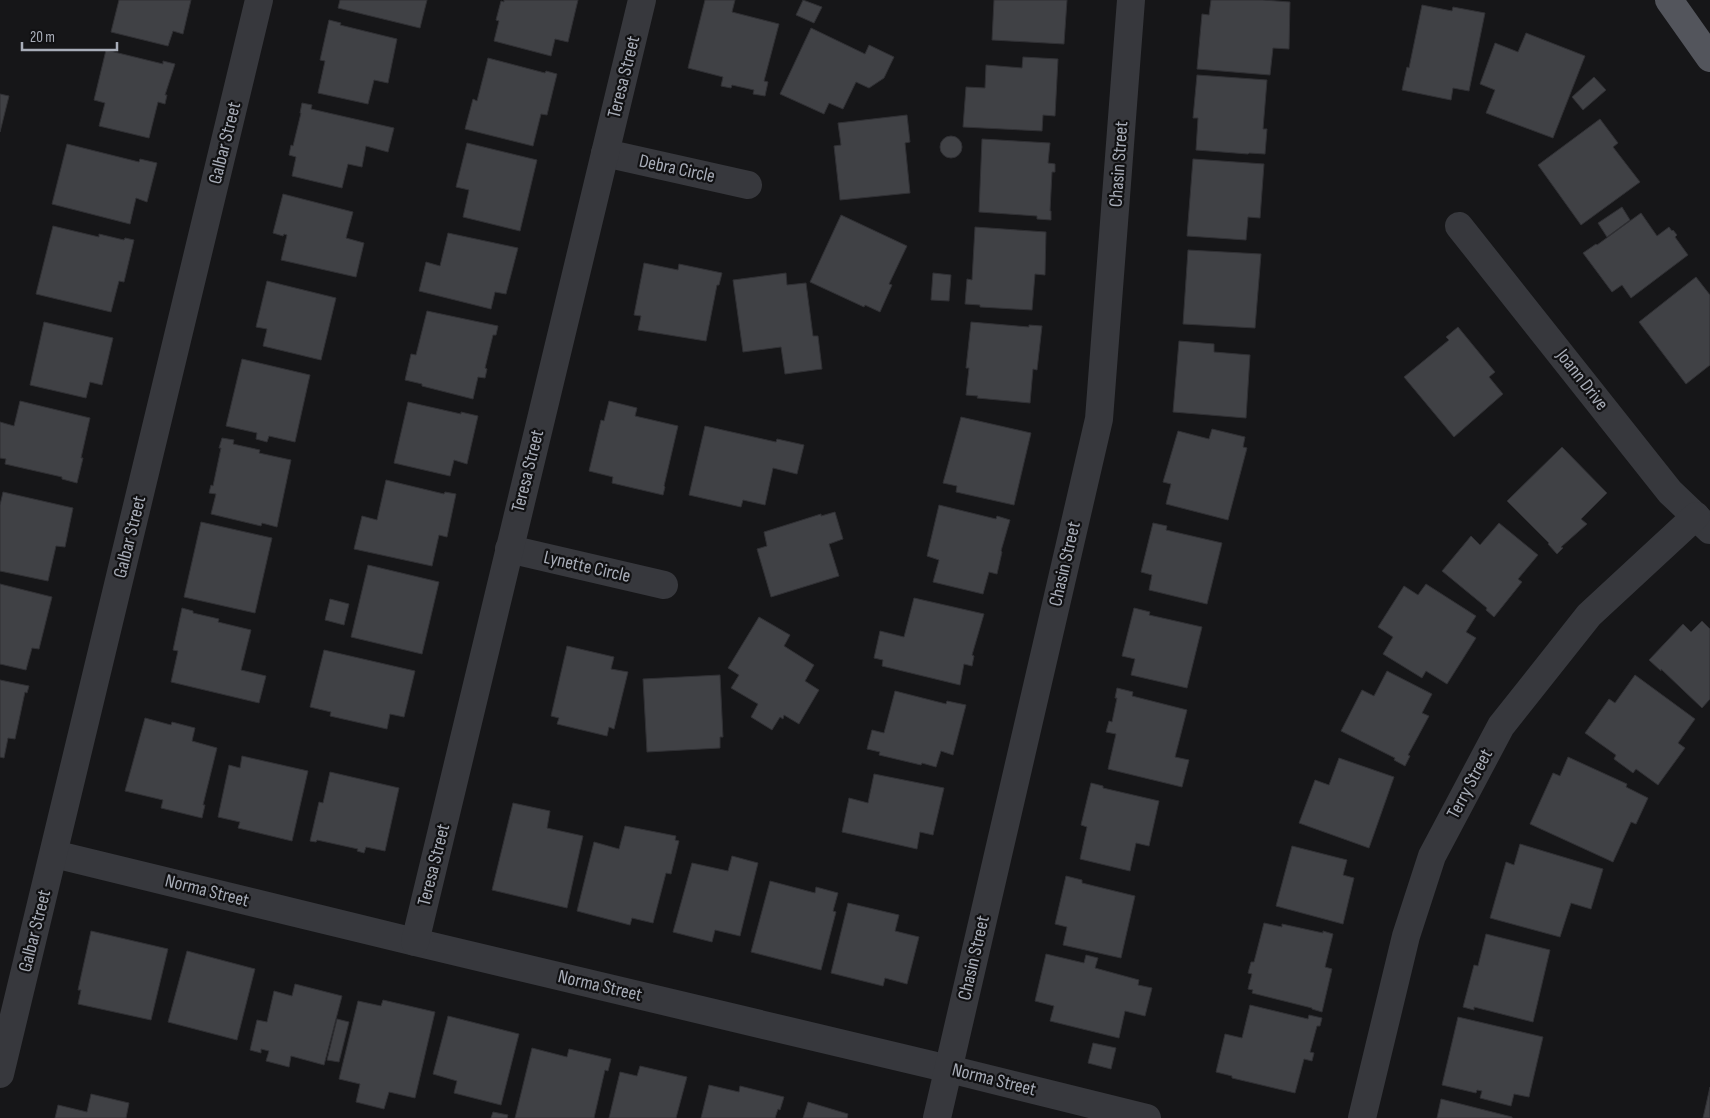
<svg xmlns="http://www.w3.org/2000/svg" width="1710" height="1118" viewBox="0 0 1710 1118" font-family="'Sofia Sans Condensed',sans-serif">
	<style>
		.building { fill: #404145; stroke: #303034 }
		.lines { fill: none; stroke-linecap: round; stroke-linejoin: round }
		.minor { stroke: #37383d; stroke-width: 28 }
		.major { stroke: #53555c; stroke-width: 28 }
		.labels { text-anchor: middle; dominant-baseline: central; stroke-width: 4.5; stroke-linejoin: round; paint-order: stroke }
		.street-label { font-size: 19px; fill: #a8adb8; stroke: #111113 }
	</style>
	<rect width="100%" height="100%" fill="#161618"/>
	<g class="building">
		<path d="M119,0H191L183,34L173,31L168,46L111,32Z"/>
		<path d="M340,0H427L420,28L338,8Z"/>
		<path d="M504,0H578L568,42L555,39L551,56L494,41L499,21L496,20L501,1L504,2Z"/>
		<path d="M705,0H735L732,12L779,24L764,81L768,82L765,96L753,94L754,90L732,85L731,88L721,86L723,77L688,68Z"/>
		<path d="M803,0L822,7L814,23L796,15Z"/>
		<path d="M994,0H1067L1064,44L992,40Z"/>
		<path d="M1211,0H1263L1290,2L1289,49L1273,48L1270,75L1197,69L1202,14L1209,15Z"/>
		<path d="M1422,5L1452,11L1453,7L1485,13L1469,91L1453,88L1451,100L1402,90L1407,67L1409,68Z"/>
		<path d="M329,20L341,23L340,25L397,39L388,83L374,80L368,104L318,93L325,61L320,60Z"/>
		<path d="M811,28L865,54L869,45L894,57L884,78L869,88L856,82L843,109L829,103L824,114L780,94Z"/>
		<path d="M1526,33L1585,56L1553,138L1486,113L1495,90L1480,84L1495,43L1518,52Z"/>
		<path d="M106,50L163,64V61L175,64L165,95H167L165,104L158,102L149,138L99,126L105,103L94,100Z"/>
		<path d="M1023,57L1058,59L1055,116L1043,115L1042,131L963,127L966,87L985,88L986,65L1022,68Z"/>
		<path d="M488,58L545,73L546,71L557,74L547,115L541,114L533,146L465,129L473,99L477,101Z"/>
		<path d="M1197,75L1267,80L1263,129H1267L1265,154L1249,153L1248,154L1196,150L1198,118H1193Z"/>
		<path d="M1594,77L1606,90L1583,110L1572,97Z"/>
		<path d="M0,94L9,96L0,132Z"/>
		<path d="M302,103L312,105L311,109L394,128L388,152L366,146L362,167L348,164L342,188L292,176L296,157L289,155L291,145L293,146L301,113H300Z"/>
		<path d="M907,115L910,142L905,143L910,193L840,200L834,146L841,145L838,123Z"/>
		<path d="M1600,119L1618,143L1613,147L1640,182L1581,225L1538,165Z"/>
		<circle cx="951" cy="147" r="11"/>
		<path d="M982,139L1050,143L1048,163L1055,164V172H1052L1050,211H1051V220L1037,219V216L979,212Z"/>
		<path d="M467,143L537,160L520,231L463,217L469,190L456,187Z"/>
		<path d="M67,144L139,162L140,159L157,163L147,202L136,198L130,224L52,204Z"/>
		<path d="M1193,159L1264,164L1260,218L1248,217L1246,240L1187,236Z"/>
		<path d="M283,194L353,212L346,238L364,243L356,277L281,260L287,235L284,234L283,236L273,233Z"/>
		<path d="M1622,207L1630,220L1607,237L1598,223Z"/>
		<path d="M1641,213L1657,236L1669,227L1672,231L1673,230L1677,235L1675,237L1688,255L1631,298L1622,285L1612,292L1583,253L1596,244L1597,245Z"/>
		<path d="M841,215L907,246L889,284L892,285L880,312L865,305L864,307L810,282Z"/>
		<path d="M53,226L99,237V234L124,240L125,238L134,240L124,282L119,281L111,312L36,294Z"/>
		<path d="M975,227L1046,232L1045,275L1035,274L1032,310L980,307V305L965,304L967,279L972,280Z"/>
		<path d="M448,233L518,248L506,294L495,292L491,309L419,291L426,262L440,266Z"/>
		<path d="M1188,250L1261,254L1255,328L1183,324Z"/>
		<path d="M644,263L678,270L679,264L722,273L719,285H717L706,341L638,330L641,316L634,315Z"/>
		<path d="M786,273L787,285L806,283L813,336H818L822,369L785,374L781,347L743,352L733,280Z"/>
		<path d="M933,273L951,275L949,301L931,300Z"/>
		<path d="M1696,277L1710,295V365L1686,384L1639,322Z"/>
		<path d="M267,281L336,298L321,360L263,346L267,329L256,327Z"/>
		<path d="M427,311L498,326L496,335H493L485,368L487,369L485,378L478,377L473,399L422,386V384L405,380L411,354L416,355Z"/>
		<path d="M44,322L113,338L102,385L90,382L86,398L30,385Z"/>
		<path d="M971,322L1029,327V325L1042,326L1037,370L1033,369L1030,403L977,398L978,396L966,395L969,368H966Z"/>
		<path d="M1458,327L1495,372L1489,377L1503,394L1454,437L1404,377L1449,340L1446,337Z"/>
		<path d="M1179,341L1214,344V352L1250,355L1246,418L1173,412Z"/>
		<path d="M242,359L310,375L295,442L269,436L267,442L256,439L257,433L226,426Z"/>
		<path d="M20,401L90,418L81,458H83L77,483L62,479V477L5,464L6,459L0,458V422L14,426Z"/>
		<path d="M609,401L637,408L635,416L678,426L664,486L665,487L663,495L612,483L613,477L589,471L601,420L604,421Z"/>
		<path d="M408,402L461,414V412L478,416L467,464L454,460L450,476L394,463Z"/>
		<path d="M961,417L1031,433L1014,505L956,492L957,486L943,483Z"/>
		<path d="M705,426L776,442L777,439L804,445L797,474L773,468L765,505L743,500L741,507L689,495Z"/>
		<path d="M1212,429L1245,437L1243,447L1247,448L1228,520L1166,504L1171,484L1163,482L1178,431L1209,439Z"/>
		<path d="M222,438L234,440L233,444L260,450L259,453L291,460L277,527L262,523L261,526L211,514L216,494L209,493L211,485L213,486L221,448H219Z"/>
		<path d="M1562,447L1607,493L1581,519L1587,524L1561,547L1563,548L1557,554L1548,544L1549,543L1507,501Z"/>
		<path d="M386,480L444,494L445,492L456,494L447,537L439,535L432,566L354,549L362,516L377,520Z"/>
		<path d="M3,492L73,508L65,547L56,546L48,581L0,571V505Z"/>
		<path d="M939,505L996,519L997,516L1010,520L1001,551L1002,552L997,574L989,572L983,594L933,582L939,560L927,556Z"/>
		<path d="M835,512L843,539L829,544L839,576L771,597L757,549L767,546L764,532L821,514V516Z"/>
		<path d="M201,522L272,538L255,613L184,597Z"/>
		<path d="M1153,523L1167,526L1166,530L1222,543L1207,604L1149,590L1152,575L1141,572Z"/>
		<path d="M1499,523L1538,555L1518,579L1522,582L1494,617L1486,610L1487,608L1442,571L1471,536L1480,545Z"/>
		<path d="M368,565L439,582L422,654L351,637Z"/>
		<path d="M0,584L52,597L39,649L32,648L26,670L0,664Z"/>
		<path d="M1426,584L1476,616L1466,632L1476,638L1447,684L1426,671L1422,678L1383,654L1393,637L1378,627L1404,586L1418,595Z"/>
		<path d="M914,598L984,614L972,655L974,656L972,666L964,664L960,685L882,666L883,660L874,658L880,631L904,637Z"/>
		<path d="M330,599L349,604L344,625L325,620Z"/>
		<path d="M182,608L193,611V613L219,619L218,622L251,630L241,670L266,676L259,703L171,682L178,651L173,650Z"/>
		<path d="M1134,608L1150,612L1149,615L1202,627L1187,688L1131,675L1135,659L1122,656Z"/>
		<path d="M759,617L790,635L784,646L814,665L805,681L819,690L799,724L784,715L783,719L780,717L772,730L751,717L758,704L731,688L739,675L728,668Z"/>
		<path d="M1702,621L1710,629V699L1702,708L1661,669V671L1649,660L1683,624L1691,632Z"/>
		<path d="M567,646L614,657L611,669L628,672L614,729L609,727L607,736L557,724L559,718L551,716Z"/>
		<path d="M324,650L415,671L404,717L390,714L387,729L330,716L331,712L310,707Z"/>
		<path d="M1387,671L1432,694L1422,713L1429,716L1408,755L1410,756L1405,766L1394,760L1395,758L1341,731L1362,690L1374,696Z"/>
		<path d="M720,675L723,737H720V748L647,752L643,679Z"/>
		<path d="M1635,675L1695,719L1678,743L1685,748L1658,785L1636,769L1633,773L1614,759L1616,755L1585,733L1609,699L1615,703Z"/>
		<path d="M0,680L29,686L27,693L25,692L15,739L8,738L4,758L0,757Z"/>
		<path d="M1117,688L1133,692L1132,696L1187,710L1175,757L1189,760L1182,787L1108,769L1116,734L1106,732L1109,721L1112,722L1117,698H1115Z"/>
		<path d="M895,691L946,704L947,701L966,705L953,755L941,751L936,767L922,763L921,765L879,755L880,752L867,749L872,730L884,733Z"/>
		<path d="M145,718L171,725L172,722L195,728L192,741L217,748L203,805H205L202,818L161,808L163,800L125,791Z"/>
		<path d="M242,756L308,771L292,841L238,828L240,822L218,817L229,765L240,768Z"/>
		<path d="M1568,757L1627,784L1626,787L1648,798L1636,824L1631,822L1613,862L1530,824L1553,773L1560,776Z"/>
		<path d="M1339,758L1394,777L1369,848L1299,823L1315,780L1329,785Z"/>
		<path d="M330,772L399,788L385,851L366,847L364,853L357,851L358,849L317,840L316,842L310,841L319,802L323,803Z"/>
		<path d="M874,774L944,788L933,835L920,832L917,849L842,832L849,798L868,803Z"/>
		<path d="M1091,783L1103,786V788L1159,801L1149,846L1136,843L1130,871L1080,859L1087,827L1081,825Z"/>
		<path d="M513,803L550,811L547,828L583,836L567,908L492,890Z"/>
		<path d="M625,826L676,836L675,840L679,841L671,874L666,873L653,923L632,918L630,925L577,911L594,842L619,849Z"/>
		<path d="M1520,844L1603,869L1591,909L1571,903L1560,937L1490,918L1506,862L1514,865Z"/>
		<path d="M1292,846L1347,860L1343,875L1354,878L1343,924L1276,906Z"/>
		<path d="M732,856L758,863L740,936L715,930L712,942L673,932L692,863L728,871Z"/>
		<path d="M1066,876L1082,880V883L1135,896L1121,958L1063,945L1067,927L1055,924Z"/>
		<path d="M770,881L815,893L816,887L838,893L833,911L836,912L821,970L751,952Z"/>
		<path d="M848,903L899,915L895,931L919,937L907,984L885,978L883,986L831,973Z"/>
		<path d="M1264,923L1282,927V924L1323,933V931L1333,934L1325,967L1332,969L1322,1012L1312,1009V1008L1252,993L1253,990L1248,989L1252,974L1248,973L1251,962H1254Z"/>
		<path d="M91,931L168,949L151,1020L78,1004L81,990H78Z"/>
		<path d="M1486,934L1550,950L1533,1022L1474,1007V1010L1463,1007L1474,965L1478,966Z"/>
		<path d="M187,951L255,969L237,1040L168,1022Z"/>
		<path d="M1046,954L1084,963L1086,955L1098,958L1095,968L1139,980L1138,985L1152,988L1145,1016L1125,1011L1119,1038L1050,1021L1054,1006L1035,1001Z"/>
		<path d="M295,984L342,996L324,1065L291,1056L289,1067L266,1061L269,1051L261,1049V1053L250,1050L257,1020L267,1022L274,991L292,996Z"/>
		<path d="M383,1000L435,1012L415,1098L389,1092L384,1109L356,1102L360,1084L339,1079L358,1001L381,1006Z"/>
		<path d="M1250,1005L1308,1019L1309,1015L1322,1018L1320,1026H1317L1310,1052L1314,1053L1312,1061L1304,1059L1295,1093L1232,1078V1076L1216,1072L1225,1034L1242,1038Z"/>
		<path d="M448,1016L519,1034L501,1105L454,1093L457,1081L433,1074Z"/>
		<path d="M1458,1017L1543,1037L1529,1097L1514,1094L1511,1106L1480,1098L1482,1091L1477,1090L1476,1093L1442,1085Z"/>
		<path d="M337,1019L349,1022L339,1062L327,1060Z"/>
		<path d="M1093,1043L1116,1048L1111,1069L1088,1063Z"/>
		<path d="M532,1048L567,1057L569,1049L611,1059L608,1071L605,1070L594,1118H515Z"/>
		<path d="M640,1066L687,1077L676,1118H609L620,1072L637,1076Z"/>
		<path d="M709,1085L739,1092L740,1086L784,1097L780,1110L778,1109L775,1118H701Z"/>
		<path d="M1710,1087V1118H1703Z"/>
		<path d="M91,1094L129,1103L126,1118H55L58,1105L87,1112Z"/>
		<path d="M1441,1099L1512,1117V1118H1437Z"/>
		<path d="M808,1102L848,1114L847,1118H803Z"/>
		<path d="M493,1112L508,1115L507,1118H491Z"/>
	</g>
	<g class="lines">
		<g class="minor">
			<path d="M605,153L748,185"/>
			<path d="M1459,226L1670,492L1710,530"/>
			<path d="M509,549L664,585"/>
			<path d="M54,854L415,942L949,1069L1147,1118"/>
			<path d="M415,942L642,0"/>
			<path d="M0,1074L259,0"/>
			<path d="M937,1118L1099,419L1131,0"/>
			<path d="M1362,1118L1406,936L1432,856L1501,726L1589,615L1696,516"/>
		</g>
		<path class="major" d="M1669,0L1710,58"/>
	</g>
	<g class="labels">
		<g class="street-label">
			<text transform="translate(624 77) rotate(-76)">Teresa Street</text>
			<text transform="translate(225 143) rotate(-76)">Galbar Street</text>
			<text transform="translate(1119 164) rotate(-86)">Chasin Street</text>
			<text transform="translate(677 169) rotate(12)">Debra Circle</text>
			<text transform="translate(1582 380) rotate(52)">Joann Drive</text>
			<text transform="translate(528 471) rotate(-76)">Teresa Street</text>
			<text transform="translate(130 537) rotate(-76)">Galbar Street</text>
			<text transform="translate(1065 564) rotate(-77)">Chasin Street</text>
			<text transform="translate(587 567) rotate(13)">Lynette Circle</text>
			<text transform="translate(1470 784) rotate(-62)">Terry Street</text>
			<text transform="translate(434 865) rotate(-76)">Teresa Street</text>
			<text transform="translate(207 891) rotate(14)">Norma Street</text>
			<text transform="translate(35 931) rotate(-76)">Galbar Street</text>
			<text transform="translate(974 958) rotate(-77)">Chasin Street</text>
			<text transform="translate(600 986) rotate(13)">Norma Street</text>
			<text transform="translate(994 1080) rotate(14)">Norma Street</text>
		</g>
	</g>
	<path d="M22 42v8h95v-8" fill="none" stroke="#a8adb8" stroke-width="2.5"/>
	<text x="30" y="42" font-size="15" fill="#a8adb8" stroke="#111113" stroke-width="4" paint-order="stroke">20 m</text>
</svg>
